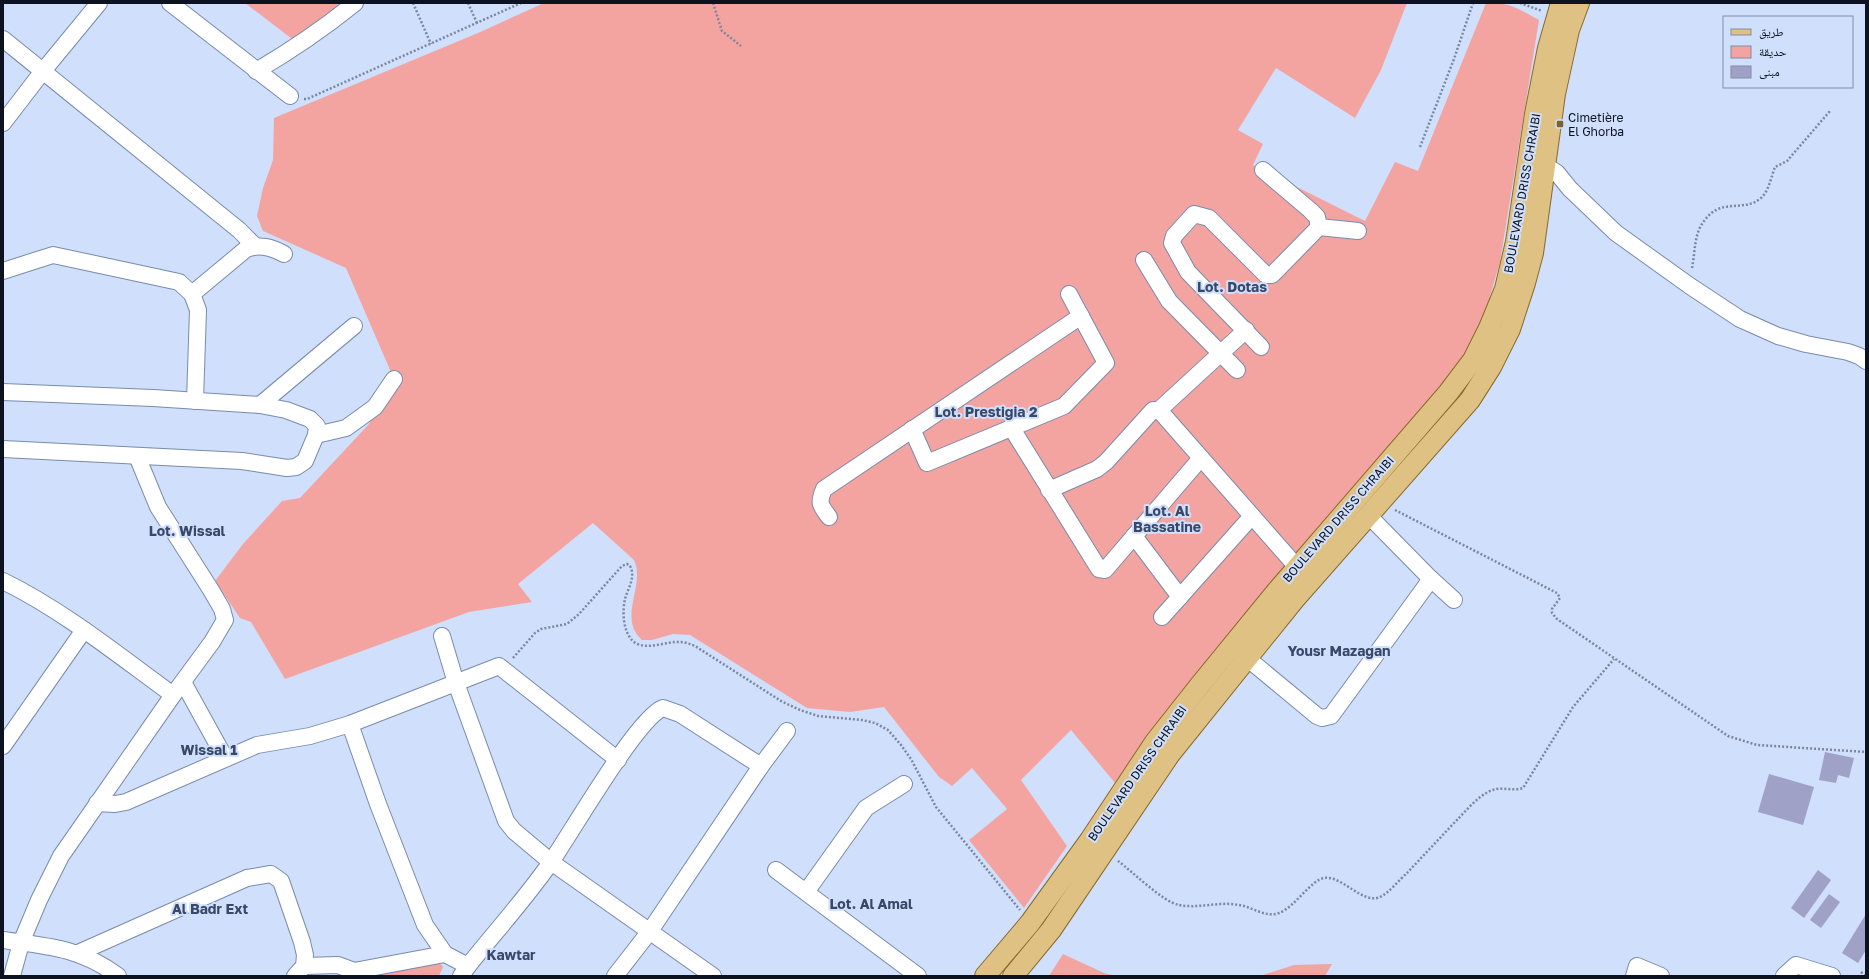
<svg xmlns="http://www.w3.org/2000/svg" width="1869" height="979" viewBox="0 0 1869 979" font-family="'Golos Text','Noto Naskh Arabic',sans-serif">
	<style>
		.green { fill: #f4a4a0 }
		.building { fill: #9fa1c7 }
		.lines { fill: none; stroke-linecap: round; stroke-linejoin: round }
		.minor-casing { stroke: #798bac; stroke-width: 18 }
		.major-casing { stroke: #886a2a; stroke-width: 22 }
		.path { stroke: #7c879e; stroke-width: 2.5; stroke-dasharray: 2 2; stroke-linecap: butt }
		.minor { stroke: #fff; stroke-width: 16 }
		.major { stroke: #dfc283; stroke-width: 20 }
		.poi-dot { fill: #7a6233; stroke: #cfdffc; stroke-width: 1.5 }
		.labels { text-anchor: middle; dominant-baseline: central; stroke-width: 4; stroke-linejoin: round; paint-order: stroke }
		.poi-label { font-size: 12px; fill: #0c121f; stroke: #cfdffc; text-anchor: start }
		.street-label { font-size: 12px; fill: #0c121f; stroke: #cfdffc }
		.quarter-label { font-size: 14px; font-weight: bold; fill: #384866; stroke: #cfdffc }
	</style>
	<rect width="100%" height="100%" fill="#cfdffc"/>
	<g class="green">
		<path d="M245,3H355L300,45Z"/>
		<path d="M544,3H1407L1381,70L1355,118L1276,68L1238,130L1263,144L1253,165L1365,221L1395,162L1418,171L1486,3C1507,1 1521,10 1539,20L1500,262L1484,316L1458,370L1183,693L1115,783L1071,730L1021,780L1067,846L1024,908L969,840L1007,809L972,768L952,786L939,777L884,707L850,712L807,708L690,635L673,634L652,640H642C617,618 646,585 634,560L593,523L518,584L532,602L469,612L285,679L251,622L240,618L215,581L243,544L282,501L300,498L369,424L394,379L346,268L263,231L257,216L263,188L273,160L274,118L478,33Z"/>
		<path d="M1063,954L1104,973L1115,976H1049Z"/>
		<path d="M439,962L443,967L439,976H378Z"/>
		<path d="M1332,964L1325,976H1260L1294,965Z"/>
	</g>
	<g class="building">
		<path d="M1825,752L1854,758L1849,778L1838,775L1836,783L1819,780Z"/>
		<path d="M1769,774L1814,787L1803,825L1758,812Z"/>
		<path d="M1818,870L1831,880L1804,918L1791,908Z"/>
		<path d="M1829,894L1840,902L1821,928L1810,920Z"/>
		<path d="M1866,914V950L1858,963L1842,953Z"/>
	</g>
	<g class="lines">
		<defs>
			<g id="minor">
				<path d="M170,3L290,96"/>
				<path d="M3,39L239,230L255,246"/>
				<path d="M256,71C292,50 323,29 355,3"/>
				<path d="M3,123L43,71L99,3"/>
				<path d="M1544,167H1548L1557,173L1570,189L1616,233L1690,286L1740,319L1778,336L1806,344L1848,352L1859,356L1866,361"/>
				<path d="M1263,170L1310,210L1317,217L1319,227"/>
				<path d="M1144,260L1169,301L1237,370"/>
				<path d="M3,271L53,255L179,282L192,294L198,310L195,401"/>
				<path d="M192,294L246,249C260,244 271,247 284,254"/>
				<path d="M1261,347L1188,272L1172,243L1174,236L1194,214L1209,218L1266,275H1272L1319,227L1358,231"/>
				<path d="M3,392L153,398L260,405L286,410L310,419L317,426L316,435L305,461L296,467L287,468L242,461L3,449"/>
				<path d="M260,405L354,326"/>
				<path d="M1159,410L1246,330"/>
				<path d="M1011,427L1099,569L1105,570L1201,458"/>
				<path d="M912,429L927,463L1064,406L1106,363L1069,294"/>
				<path d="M316,435L346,428L375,407L394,379"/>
				<path d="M137,456L158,507L211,590L222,609L225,620L212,642L173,695"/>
				<path d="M1049,490L1097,469L1106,462L1153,410H1159L1297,567"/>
				<path d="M1368,515L1431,579L1454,600"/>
				<path d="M829,517C820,505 818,503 824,489L1081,316"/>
				<path d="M1134,536L1180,597"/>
				<path d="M3,581C64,611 118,655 173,695L61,856L39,900L21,943L12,976"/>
				<path d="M1162,617L1252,516"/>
				<path d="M442,636L456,683L506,821L514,831L551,862L713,976"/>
				<path d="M1247,658L1317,716L1322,718L1331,716L1431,579"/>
				<path d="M183,682L225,758"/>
				<path d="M350,724L378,804L425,925L445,954L468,966L461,976"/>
				<path d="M3,746L84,630"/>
				<path d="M97,803L115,804L126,802L257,745L310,736L350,724L499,666L618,760"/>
				<path d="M776,870L918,976"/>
				<path d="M806,892L866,808L904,784"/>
				<path d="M3,940C47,946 81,948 118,976"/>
				<path d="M78,953L247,878L271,874L281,881L302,942L305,955L304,966L295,976"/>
				<path d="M304,966L338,965L354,971L356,976"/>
				<path d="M468,966C496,931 526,898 551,862C572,832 637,718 663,708L680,714L761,766"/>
				<path d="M354,971L445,954"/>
				<path d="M615,976L650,931L761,766L787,731"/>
				<path d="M1634,976L1637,966L1661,976"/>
				<path d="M1784,976L1796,965L1832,976"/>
			</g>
			<g id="major">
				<path d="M985,976L1030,923L1090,840L1155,742L1200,685L1276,592L1448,393L1473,360L1489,328L1505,289L1516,242L1535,114L1548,48L1561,3"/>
				<path d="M1013,976L1051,930L1170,754L1294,600L1470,400L1491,367L1510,329L1525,283L1533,253L1555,94L1569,30L1579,3"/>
			</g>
		</defs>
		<use href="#minor" class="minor-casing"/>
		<use href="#major" class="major-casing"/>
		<g class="path">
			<path d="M413,3L431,44"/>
			<path d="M468,3L477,23"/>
			<path d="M713,3L722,31L741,46"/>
			<path d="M1520,3L1542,11"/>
			<path d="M304,99H307L521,3"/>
			<path d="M1420,147L1454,59L1473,3"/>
			<path d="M1692,268C1695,254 1694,236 1702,224C1720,195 1742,214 1761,198C1769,191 1771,177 1775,167L1787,161L1830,111"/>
			<path d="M1395,510L1557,593L1560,598L1552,609V613L1557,619L1728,736L1757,745L1866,752"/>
			<path d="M513,658L535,633L541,629L567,624L579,614L622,566L627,564L630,566C636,577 628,588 625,599C622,612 623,633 634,642C646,651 667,641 680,642C685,642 690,644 695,646L781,701L800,710L818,716L862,720L875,723L888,730L901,745L911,759L936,807L1020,910"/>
			<path d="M1118,861C1133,872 1163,902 1179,905C1199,909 1219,901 1239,905C1253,907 1265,918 1279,913C1295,907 1311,880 1324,878C1342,875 1363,905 1380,897C1388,894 1400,879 1407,873C1423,856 1439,839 1455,822C1465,812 1475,799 1488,792C1500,785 1511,792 1523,788L1573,707L1614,659"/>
			<path d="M1861,972L1866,976"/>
		</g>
		<use href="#minor" class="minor"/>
		<use href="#major" class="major"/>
	</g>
	<rect class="poi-dot" x="1556" y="120" width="8" height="8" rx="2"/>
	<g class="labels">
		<g class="poi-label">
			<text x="1568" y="117">Cimetière<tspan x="1568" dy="14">El Ghorba</tspan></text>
		</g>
		<g class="street-label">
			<text transform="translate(1522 193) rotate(-80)">BOULEVARD DRISS CHRAIBI</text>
			<text transform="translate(1338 519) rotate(-49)">BOULEVARD DRISS CHRAIBI</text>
			<text transform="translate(1137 773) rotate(-55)">BOULEVARD DRISS CHRAIBI</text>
		</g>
		<g class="quarter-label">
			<text x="1232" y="286">Lot. Dotas</text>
			<text x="986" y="411">Lot. Prestigia 2</text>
			<text x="1167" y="510">Lot. Al<tspan x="1167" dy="16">Bassatine</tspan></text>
			<text x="187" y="530">Lot. Wissal</text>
			<text x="1339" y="650">Yousr Mazagan</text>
			<text x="209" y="749">Wissal 1</text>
			<text x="871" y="903">Lot. Al Amal</text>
			<text x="210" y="908">Al Badr Ext</text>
			<text x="511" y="954">Kawtar</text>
		</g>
	</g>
	<rect width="1869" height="979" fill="none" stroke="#0c121f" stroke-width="8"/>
	<rect x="1723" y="16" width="130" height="72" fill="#cfdffc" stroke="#818da4"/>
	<rect x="1731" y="29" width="20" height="6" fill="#dfc283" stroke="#818da4"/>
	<text x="1759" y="36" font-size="12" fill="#0c121f">طريق</text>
	<rect x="1731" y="46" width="20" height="12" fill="#f4a4a0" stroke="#818da4"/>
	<text x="1759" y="56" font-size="12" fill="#0c121f">حديقة</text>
	<rect x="1731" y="66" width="20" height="12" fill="#9fa1c7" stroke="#818da4"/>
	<text x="1759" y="76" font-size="12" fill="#0c121f">مبنى</text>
</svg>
